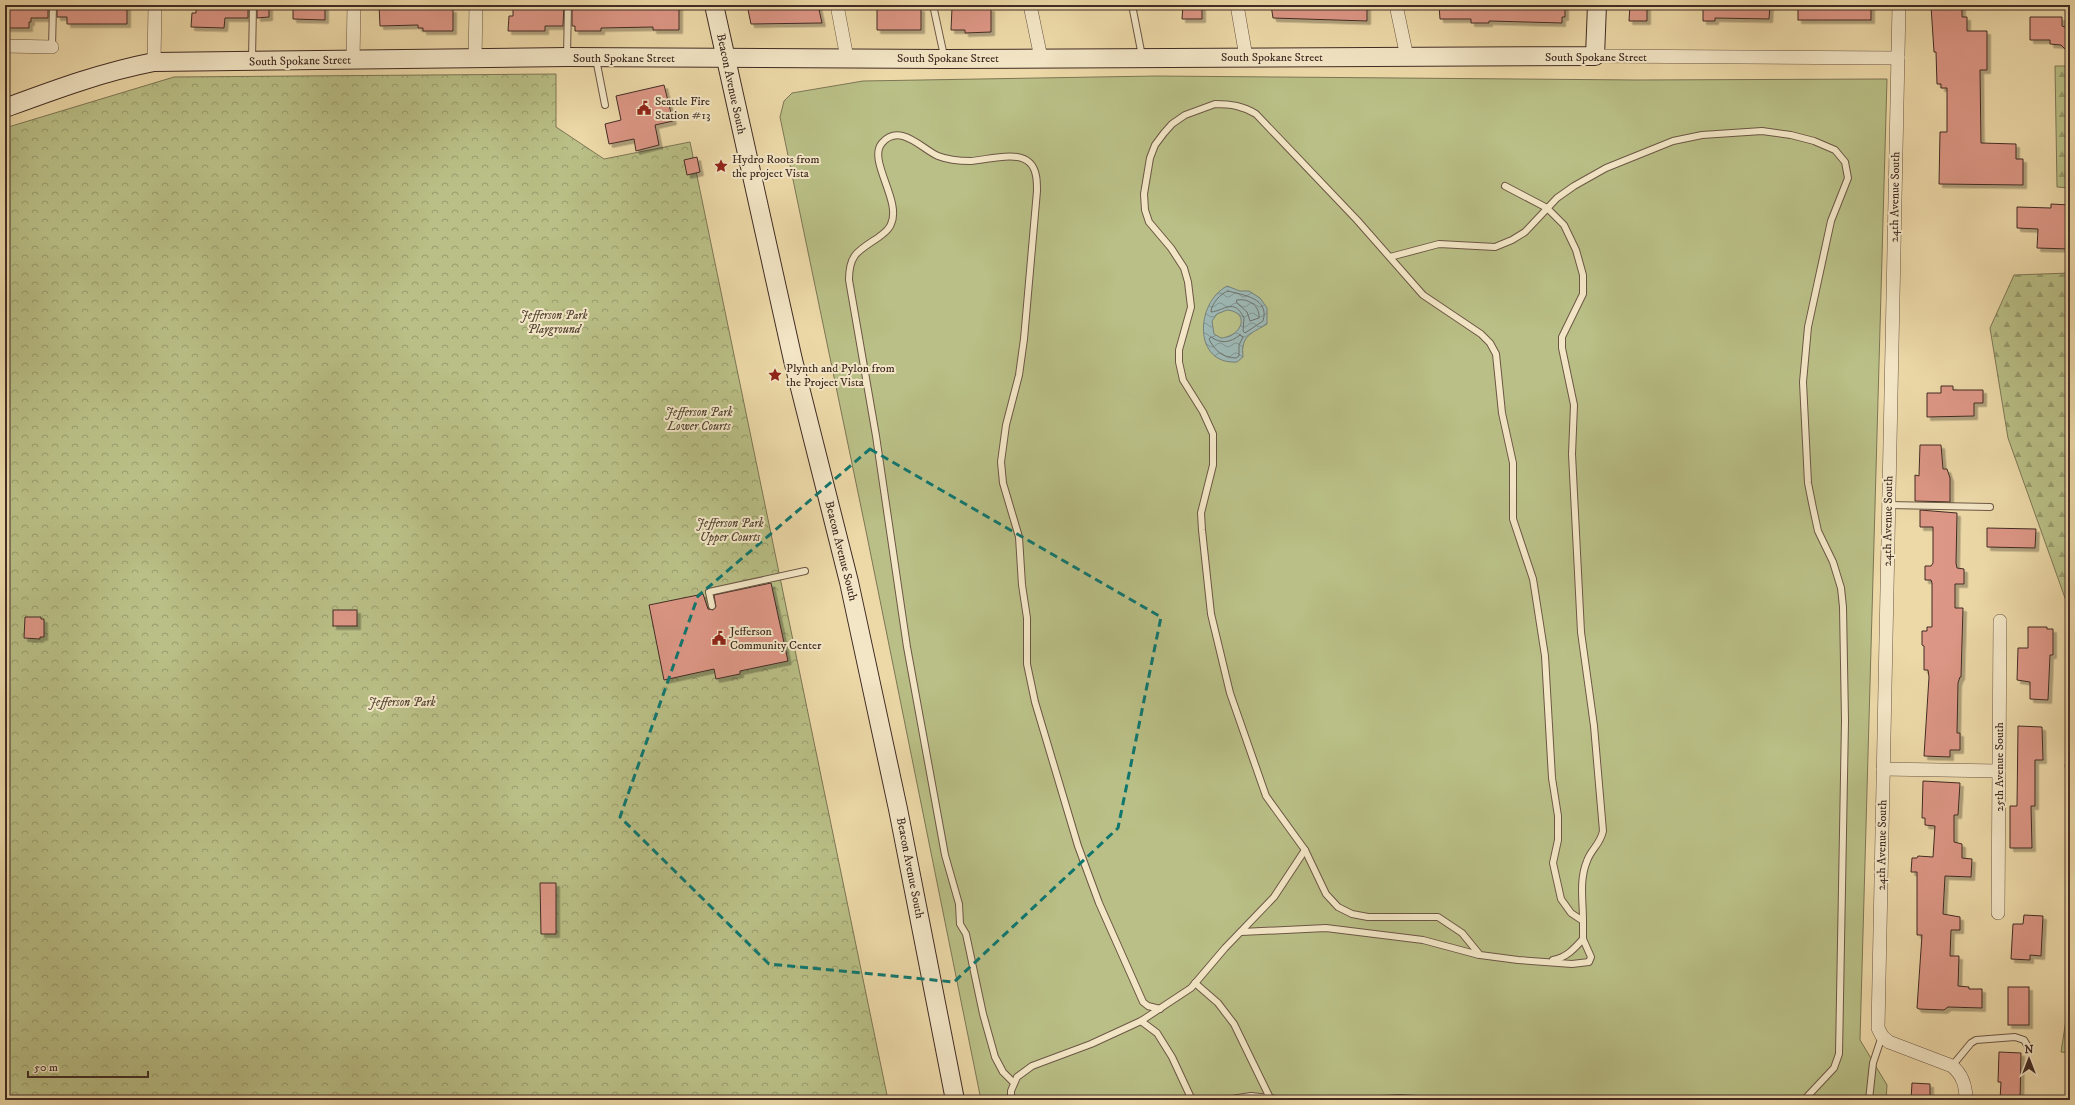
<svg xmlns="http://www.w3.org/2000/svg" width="2075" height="1105" viewBox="0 0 2075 1105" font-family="'IM FELL DW Pica',serif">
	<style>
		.green { fill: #b9bf86; stroke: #7d7655 }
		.forest { fill: url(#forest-firs); stroke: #7d7655 }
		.park { fill: url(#park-crowns); stroke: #7d7655 }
		.water { fill: url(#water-waves); stroke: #787f7a; fill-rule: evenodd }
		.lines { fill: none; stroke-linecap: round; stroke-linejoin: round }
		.shore { stroke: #6f726c; stroke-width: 1 }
		.building { fill: #dd9786; stroke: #412c24; filter: url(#shadow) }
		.lane-casing { stroke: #6c5745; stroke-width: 8 }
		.street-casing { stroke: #6c5745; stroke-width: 14 }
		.secondary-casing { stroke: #412c24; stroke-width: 20 }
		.lane { stroke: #f3e6c6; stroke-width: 6 }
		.street { stroke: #f3e6c6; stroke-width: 13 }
		.secondary { stroke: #f3e6c6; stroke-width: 18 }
		.marked { fill: none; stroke: #0f766e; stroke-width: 3; stroke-dasharray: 8 5; stroke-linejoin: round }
		.labels { text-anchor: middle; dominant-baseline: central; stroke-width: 4; stroke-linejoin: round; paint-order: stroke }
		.street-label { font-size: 12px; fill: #412c24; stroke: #f3e6c6 }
		.poi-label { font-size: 12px; fill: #412c24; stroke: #f3e6c6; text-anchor: start }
		.park-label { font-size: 12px; font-style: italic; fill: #594938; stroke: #f3e6c6 }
	</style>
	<defs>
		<pattern id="forest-firs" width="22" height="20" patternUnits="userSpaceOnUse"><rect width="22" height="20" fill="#b9bf86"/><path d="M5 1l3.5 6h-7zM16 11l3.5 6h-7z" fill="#989b6d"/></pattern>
		<pattern id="park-crowns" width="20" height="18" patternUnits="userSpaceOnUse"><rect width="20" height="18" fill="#b9bf86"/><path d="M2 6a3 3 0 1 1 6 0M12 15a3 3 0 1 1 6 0" fill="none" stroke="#989b6d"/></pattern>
		<pattern id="water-waves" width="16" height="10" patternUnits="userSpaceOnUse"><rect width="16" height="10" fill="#9db7b3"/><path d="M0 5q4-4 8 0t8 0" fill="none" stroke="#829591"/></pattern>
		<filter id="shadow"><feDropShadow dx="3.5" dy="3.5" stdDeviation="0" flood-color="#0004"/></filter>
	</defs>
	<rect width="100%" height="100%" fill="#edd9a8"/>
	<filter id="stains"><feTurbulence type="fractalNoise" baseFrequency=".005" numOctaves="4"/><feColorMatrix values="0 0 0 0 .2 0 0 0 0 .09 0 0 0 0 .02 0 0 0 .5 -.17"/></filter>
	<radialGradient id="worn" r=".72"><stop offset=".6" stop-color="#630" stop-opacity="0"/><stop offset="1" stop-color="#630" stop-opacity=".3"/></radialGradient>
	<path class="green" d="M1156,76L1637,80L1887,79L1860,1040L1887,1085L1886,1100H981L866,531L780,117L784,101L792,93L863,81Z"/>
	<g class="forest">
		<path d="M2055,66H2070V188L2057,187Z"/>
		<path d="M2070,273V612L2008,438L1990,328L2014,275Z"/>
		<path d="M2070,749V804L2065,765Z"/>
		<path d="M2070,994V1053L2061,1052Z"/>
	</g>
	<path class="park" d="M556,74V127L604,159L690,142L888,1100H5V128L174,77Z"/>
	<path class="water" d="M1227,286L1240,291H1249L1260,298L1267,308V324C1258,330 1244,334 1243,347C1242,350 1243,354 1243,357L1237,362C1193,365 1195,303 1227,286ZM1227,310C1250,312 1243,336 1221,338L1214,334L1212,321L1217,314Z"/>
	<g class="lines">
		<g class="shore">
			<path d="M1228,291C1243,295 1270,298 1263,321L1245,333L1243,331L1244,318C1234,297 1224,311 1211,312C1211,304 1221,293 1228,291Z"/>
			<path d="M1237,300C1249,298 1260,306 1259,318L1250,321L1247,312L1237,303Z"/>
			<path d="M1240,335L1243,337L1239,345V356L1236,358C1223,358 1214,350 1209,339L1211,337C1221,344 1230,343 1240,335Z"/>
		</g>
	</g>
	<g class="building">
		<path d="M5,5H48V18H31V22H29V28H5Z"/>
		<path d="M57,5H127V24H67V17H57Z"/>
		<path d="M196,5L248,6V18H225L224,28L191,27L192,13H196Z"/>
		<path d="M293,5H325V20L293,19Z"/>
		<path d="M379,5H418V9H453V31H423V28H418V25L380,26Z"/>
		<path d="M554,5H564L563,26H545V31H508L509,16H513V7L554,8Z"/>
		<path d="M572,5H679V30H653V27L601,28V31H575V26H572Z"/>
		<path d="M747,5H818L822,23L751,24Z"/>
		<path d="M1183,5H1202V19H1182Z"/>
		<path d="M1271,5H1367V21L1273,18Z"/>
		<path d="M1439,5H1565V17H1562V23L1489,21V23H1471V19H1440Z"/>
		<path d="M1630,5H1647V21H1629Z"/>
		<path d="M1703,5H1770L1769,19L1715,18V21H1703Z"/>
		<rect x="1798" y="5" width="73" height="15"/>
		<path d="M257,6L269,7V17L257,18Z"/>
		<path d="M1931,6H1962V17H1967V31H1987V70H1980L1981,143L2016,144V159H2023V185L1939,184L1940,132H1947V88H1941V84H1937L1936,52H1934Z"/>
		<path d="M921,8V30H877V9Z"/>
		<path d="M952,8H991V32L965,33V30H951Z"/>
		<path d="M2030,17H2062V26L2070,29V54L2061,45L2050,44V40H2030Z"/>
		<path d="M664,85L673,121L655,125L659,145L636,151L634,139L609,144L605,124L621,120L616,96Z"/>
		<path d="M697,157L700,172L687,175L684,160Z"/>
		<path d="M2051,204L2070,205V249L2037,248L2038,229L2017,228V207L2051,208Z"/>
		<path d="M1941,386H1953V390H1983V403H1974V416L1927,417V393H1941Z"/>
		<path d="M1920,445H1941L1943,469H1947L1950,478V502L1915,501V475L1919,476Z"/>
		<path d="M1920,510L1957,513L1956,563L1957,568L1964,569V584H1955V608H1963L1961,677H1960L1958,683L1957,733H1960V750H1950V757L1924,756L1929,677L1928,670H1924V646L1922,645V631H1927V627H1932V583L1931,580H1925V566H1931L1933,563V527H1920Z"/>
		<path d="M1987,528L2036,529L2035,548L1987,547Z"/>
		<path d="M771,583L788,661L740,671V674L716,679L714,669L664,680L649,605L703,594L708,609L713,610L716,607L714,595Z"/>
		<rect x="333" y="610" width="24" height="16"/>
		<path d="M25,617H41V619H44V637H40V639L24,638Z"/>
		<path d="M2028,627H2047V629H2053V655H2050L2048,700L2030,699V682L2017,680L2018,648H2028Z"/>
		<path d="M2018,726L2042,727L2043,760H2035V806H2031L2032,848H2010V806H2017Z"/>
		<path d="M1923,781L1960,783L1958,815H1954V842L1962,844V858L1972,859L1971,877L1945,876L1943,914L1960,917V930H1951L1950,956H1959L1958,986L1969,987V989H1982V1008L1948,1007L1944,1010L1919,1009L1917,1008L1922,935H1917V872H1911L1912,858H1917L1918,856L1933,857L1935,826L1925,825V818H1922Z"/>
		<path d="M540,883H556V934H541Z"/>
		<path d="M2024,915L2043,916L2041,956L2030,955V960L2011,959L2013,924H2023Z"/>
		<rect x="2008" y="987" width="21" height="38"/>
		<path d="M1999,1052L2021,1053L2020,1100H2000L2001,1082H1998Z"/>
		<path d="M1912,1083L1930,1084V1100H1911Z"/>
	</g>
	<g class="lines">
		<defs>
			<g id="lane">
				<path d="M933,5L944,56"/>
				<path d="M1132,5L1142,56"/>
				<path d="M52,47L53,5"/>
				<path d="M567,55L568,5"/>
				<path d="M252,59L253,5"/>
				<path d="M596,59L605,105"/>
				<path d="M1215,104C1231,104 1243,106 1256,114L1357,220L1423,295L1481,334L1490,343L1496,354L1502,413L1513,463V519L1533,579L1545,656L1552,778L1558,816V840L1553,863L1561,899L1571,913L1583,921V939L1591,957L1589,962L1572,964L1518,960L1480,955L1462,933L1438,917H1368L1352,914L1338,907L1326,894L1305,850L1266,796L1230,693L1211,614L1202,530L1201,513L1213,465V434L1203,412L1183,380L1179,362V350L1191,307L1188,282L1184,268L1171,248L1149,222L1145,210L1144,194L1150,158L1155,145L1164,133L1172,124L1185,115Z"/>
				<path d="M1505,186L1547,208L1564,225L1576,250L1583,275V294L1562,337V348L1574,405L1572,454L1581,632L1594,726L1603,831C1600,845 1591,849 1587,861C1579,880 1583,901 1583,921"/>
				<path d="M1390,257L1439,244L1495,247L1512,240L1525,232L1557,198L1574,186L1606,168L1673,141L1702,135L1762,131L1791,135L1814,141L1835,150L1845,162L1848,178L1831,221L1808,327L1803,382L1808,483L1813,508L1818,531L1833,562L1841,588L1843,607L1845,721L1839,1054L1834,1068L1804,1100"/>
				<path d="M1889,505L1990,507"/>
				<path d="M712,606L709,592L805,571"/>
				<path d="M1241,932L1326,928L1423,940L1479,955"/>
				<path d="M1553,960C1567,957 1574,949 1583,939"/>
				<path d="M1195,983L1218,1003L1234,1024L1270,1098L1280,1100"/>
				<path d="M1141,1021L1157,1033L1172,1057L1192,1100"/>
				<path d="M1952,1066L1971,1043L1976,1040L2015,1037L2024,1040L2027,1045"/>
				<path d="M1014,1083L1003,1072L995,1057L983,1014L966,934L960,924L959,904L945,855L907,647L876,436L849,280C849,254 858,251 879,237C884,233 889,230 891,224C902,201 867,160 882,143C900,122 923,150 938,156C948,160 960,161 971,161C987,160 1017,150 1030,163C1037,170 1037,182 1037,191L1024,339L1019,375L1006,425L1001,462L1003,483L1019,537L1022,585L1027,618V664L1035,702L1078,846L1099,903L1143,1002L1148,1006L1160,1009"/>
				<path d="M1011,1100V1091L1017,1077L1032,1066L1091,1044L1141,1021L1191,988L1225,948L1274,897L1305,850"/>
				<path d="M1225,1100L1251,1096L1270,1098"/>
				<path d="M1352,1100H1362"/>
				<path d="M1362,1100L1400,1098L1435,1100"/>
				<path d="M1869,1100L1873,1063L1882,1036"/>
			</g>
			<g id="street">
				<path d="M837,5L847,58"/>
				<path d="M1030,5L1041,58"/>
				<path d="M1237,5L1246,57"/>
				<path d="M1396,5L1407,57"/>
				<path d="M1899,5L1878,1028L1882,1036L1889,1042L1952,1066C1963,1075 1966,1086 1966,1100"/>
				<path d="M5,46L52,47"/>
				<path d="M1595,56L1898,58"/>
				<path d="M475,59L476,5"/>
				<path d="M353,60L354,5"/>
				<path d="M154,62L155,5"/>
				<path d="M1883,769L1999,771"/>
				<path d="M1998,913L2000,621"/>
			</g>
			<g id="secondary">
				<path d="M714,5L793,360L849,582L898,809L955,1100"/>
				<path d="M5,108C54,90 102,72 154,62L567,57L944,59L1595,56L1597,5"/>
			</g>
		</defs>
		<use href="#lane" class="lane-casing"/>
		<use href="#street" class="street-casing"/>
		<use href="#secondary" class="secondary-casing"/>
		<use href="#lane" class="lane"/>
		<use href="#street" class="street"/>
		<use href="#secondary" class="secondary"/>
	</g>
	<path class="marked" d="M870,449L1161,617L1118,828L954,982L769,964L620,817L698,596Z"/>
	<defs>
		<symbol id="civic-bare" viewBox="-9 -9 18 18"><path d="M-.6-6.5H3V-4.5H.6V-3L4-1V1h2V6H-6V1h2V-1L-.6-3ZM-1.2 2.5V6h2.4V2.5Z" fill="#8f2418" stroke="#f3e6c6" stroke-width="2.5" paint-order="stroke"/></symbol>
		<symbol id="sight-bare" viewBox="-9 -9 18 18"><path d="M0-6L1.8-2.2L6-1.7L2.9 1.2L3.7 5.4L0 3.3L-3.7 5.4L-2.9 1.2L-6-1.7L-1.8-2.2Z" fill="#8f2418" stroke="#f3e6c6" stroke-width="2.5" paint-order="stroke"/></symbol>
	</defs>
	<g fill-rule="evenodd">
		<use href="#civic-bare" x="634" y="98" width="20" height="20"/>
		<use href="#sight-bare" x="711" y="156" width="20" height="20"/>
		<use href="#sight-bare" x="765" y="365" width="20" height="20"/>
		<use href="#civic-bare" x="709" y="628" width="20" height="20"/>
	</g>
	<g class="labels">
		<g class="street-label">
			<text x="1272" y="57">South Spokane Street</text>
			<text x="1596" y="57">South Spokane Street</text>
			<text x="624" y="58">South Spokane Street</text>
			<text x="948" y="58">South Spokane Street</text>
			<text transform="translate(300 61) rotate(-1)">South Spokane Street</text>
			<text transform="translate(731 84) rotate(78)">Beacon Avenue South</text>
			<text transform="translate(1895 197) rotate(-89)">24th Avenue South</text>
			<text transform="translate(1888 521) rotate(-89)">24th Avenue South</text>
			<text transform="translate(841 551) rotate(76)">Beacon Avenue South</text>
			<text transform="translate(1999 767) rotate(-90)">25th Avenue South</text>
			<text transform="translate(1882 845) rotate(-89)">24th Avenue South</text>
			<text transform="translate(910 868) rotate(79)">Beacon Avenue South</text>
		</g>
		<g class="poi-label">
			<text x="655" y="101">Seattle Fire<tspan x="655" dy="14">Station #13</tspan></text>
			<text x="732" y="159">Hydro Roots from<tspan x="732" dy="14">the project Vista</tspan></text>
			<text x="786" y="368">Plynth and Pylon from<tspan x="786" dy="14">the Project Vista</tspan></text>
			<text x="730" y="631">Jefferson<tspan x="730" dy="14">Community Center</tspan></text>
		</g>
		<g class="park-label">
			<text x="554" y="315">Jefferson Park<tspan x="554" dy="14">Playground</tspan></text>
			<text x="699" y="412">Jefferson Park<tspan x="699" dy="14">Lower Courts</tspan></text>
			<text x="730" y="523">Jefferson Park<tspan x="730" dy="14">Upper Courts</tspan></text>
			<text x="402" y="702">Jefferson Park</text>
		</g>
	</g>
	<rect width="2075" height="1105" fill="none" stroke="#edd9a8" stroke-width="20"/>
	<rect x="6" y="6" width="2063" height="1093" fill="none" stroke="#412c24" stroke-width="2"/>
	<rect x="10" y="10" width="2055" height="1085" fill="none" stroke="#412c24"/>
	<g transform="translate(2029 1059)" stroke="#f3e6c6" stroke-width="3" paint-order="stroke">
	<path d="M0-3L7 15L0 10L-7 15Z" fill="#412c24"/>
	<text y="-6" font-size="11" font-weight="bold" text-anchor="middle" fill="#412c24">N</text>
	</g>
	<path d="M28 1071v6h120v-6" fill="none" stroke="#412c24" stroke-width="2"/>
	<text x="34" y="1071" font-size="12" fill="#412c24" stroke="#f3e6c6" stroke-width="3" paint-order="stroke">50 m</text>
	<rect width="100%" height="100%" filter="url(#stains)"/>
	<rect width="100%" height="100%" fill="url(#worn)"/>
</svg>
